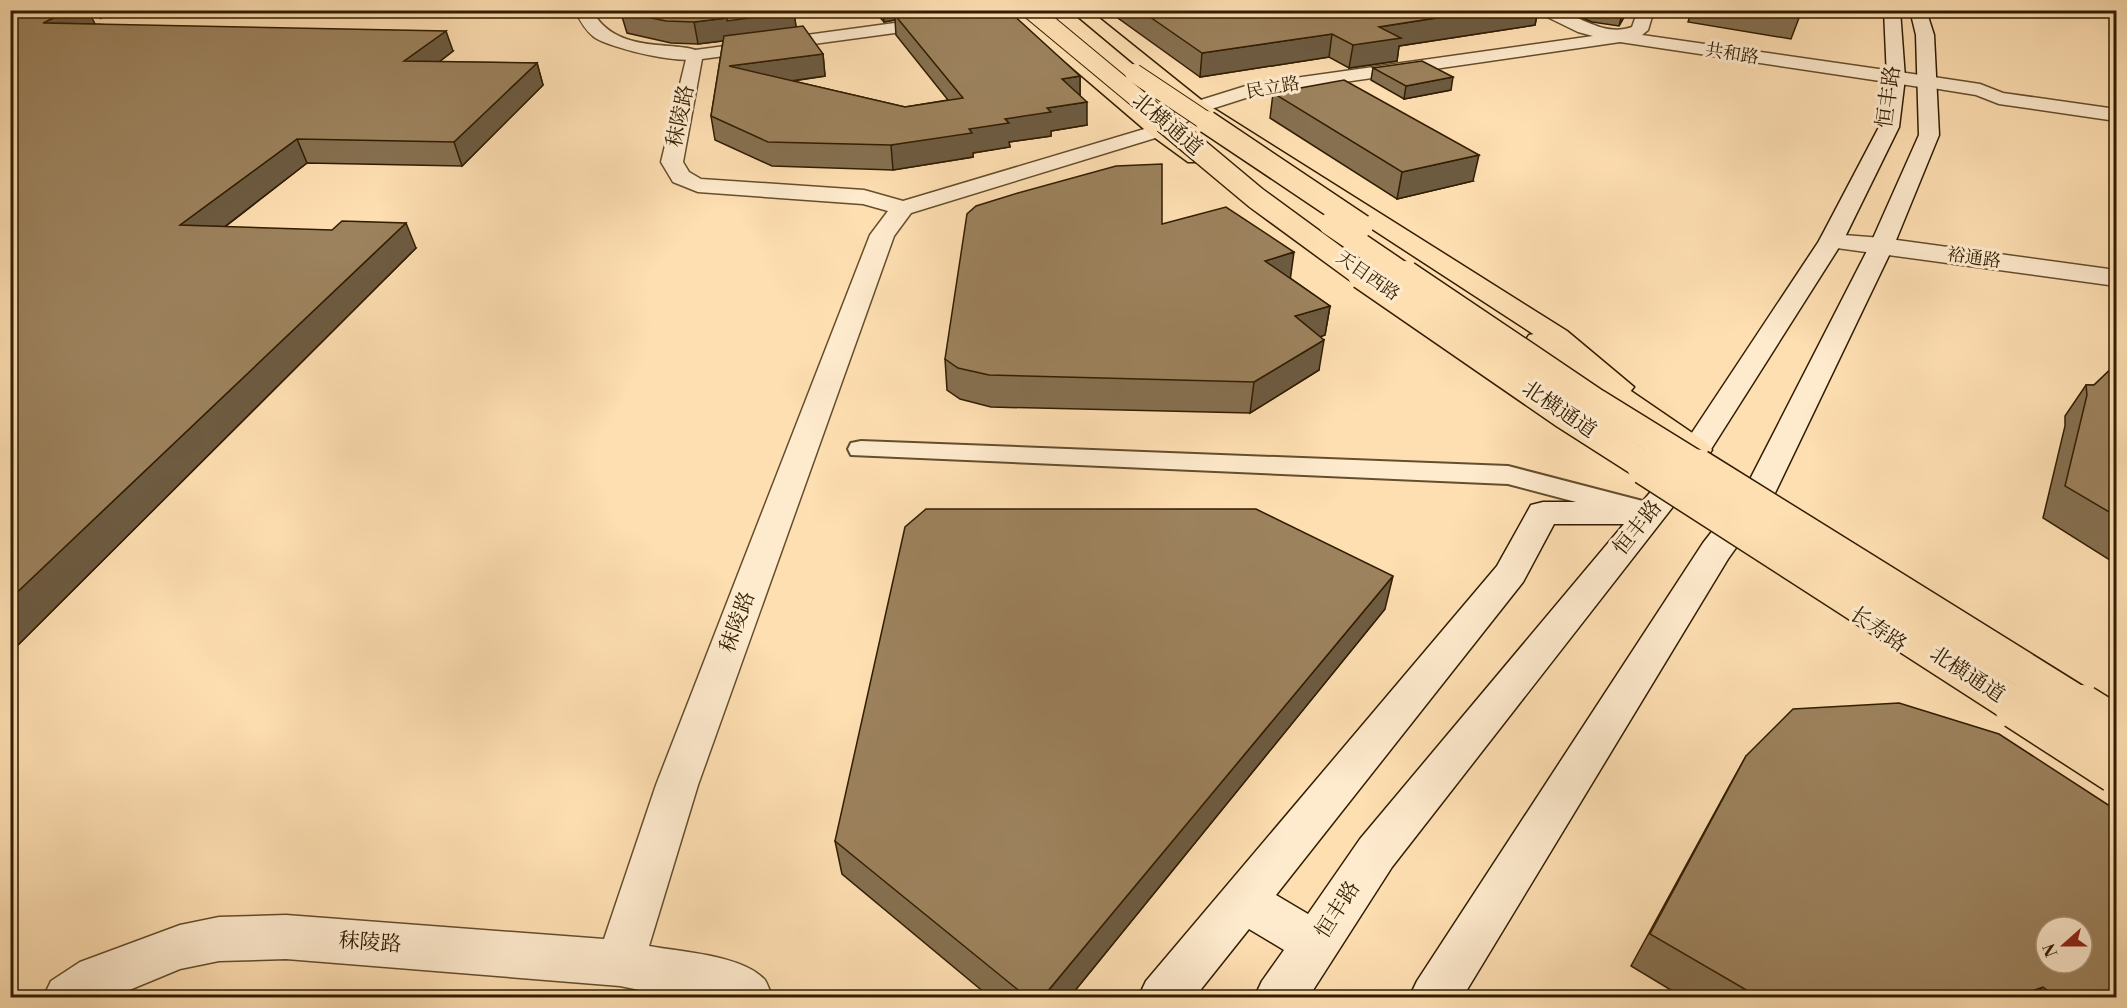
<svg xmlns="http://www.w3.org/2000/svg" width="2127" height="1008" viewBox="0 0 2127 1008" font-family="'Libre Bodoni','Noto Serif SC',serif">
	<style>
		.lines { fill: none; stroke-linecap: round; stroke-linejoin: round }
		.pedestrian-casing { stroke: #644e2c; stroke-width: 4 }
		.minor-casing { stroke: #644e2c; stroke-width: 3 }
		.tertiary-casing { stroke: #644e2c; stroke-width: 3 }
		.secondary-casing { stroke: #311d00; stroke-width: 3 }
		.primary-casing { stroke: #311d00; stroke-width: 3 }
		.trunk-casing { stroke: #311d00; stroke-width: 3 }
		.pedestrian { fill: #feeacd; fill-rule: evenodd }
		.minor { fill: #feeacd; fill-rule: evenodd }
		.tertiary { fill: #feeacd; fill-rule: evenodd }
		.secondary { fill: #feeacd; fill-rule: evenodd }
		.primary { fill: #fedfb2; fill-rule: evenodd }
		.trunk { fill: #fedfb2; fill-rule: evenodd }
		.rail { stroke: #311d00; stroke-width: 2; stroke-dasharray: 6 6; stroke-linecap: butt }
		.trunk-bridge-far4-casing { stroke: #311d00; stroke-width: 20; stroke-linecap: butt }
		.trunk-bridge-far3-casing { stroke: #311d00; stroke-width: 25; stroke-linecap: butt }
		.trunk-bridge-far2-casing { stroke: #311d00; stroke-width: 31; stroke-linecap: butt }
		.trunk-bridge-far1-casing { stroke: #311d00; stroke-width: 38; stroke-linecap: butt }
		.trunk-bridge-casing { stroke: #311d00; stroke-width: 47; stroke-linecap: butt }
		.trunk-bridge-far4 { stroke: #fedfb2; stroke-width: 18 }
		.trunk-bridge-far3 { stroke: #fedfb2; stroke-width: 22 }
		.trunk-bridge-far2 { stroke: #fedfb2; stroke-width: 28 }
		.trunk-bridge-far1 { stroke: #fedfb2; stroke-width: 35 }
		.trunk-bridge { stroke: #fedfb2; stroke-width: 44 }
		.wall { fill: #867050; stroke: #311d00; stroke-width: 1.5 }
		.shaded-wall { fill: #6d5b41; stroke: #311d00; stroke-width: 1.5 }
		.building { fill: #9c825d; stroke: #311d00; stroke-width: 1.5; fill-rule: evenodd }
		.labels { text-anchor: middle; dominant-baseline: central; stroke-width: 6; stroke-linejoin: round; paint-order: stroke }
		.far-street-label { font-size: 18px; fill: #311d00; stroke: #feeacd }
		.street-label { font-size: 21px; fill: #311d00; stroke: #feeacd }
	</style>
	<rect width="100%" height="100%" fill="#fedfb2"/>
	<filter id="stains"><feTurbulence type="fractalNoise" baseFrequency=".00333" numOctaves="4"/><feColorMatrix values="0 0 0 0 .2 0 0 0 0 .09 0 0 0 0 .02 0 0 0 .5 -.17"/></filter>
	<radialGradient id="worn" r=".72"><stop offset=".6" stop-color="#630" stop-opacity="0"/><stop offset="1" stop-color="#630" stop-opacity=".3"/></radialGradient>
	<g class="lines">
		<defs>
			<path id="pedestrian" d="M861,441L1508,466L1658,505L1662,512L1658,519L1648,521L1508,484L851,455L848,449L851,443Z"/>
			<g id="minor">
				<path d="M575,10H592C617,60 690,37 703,55C693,69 609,48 594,37C585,30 580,21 575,10Z"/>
				<path d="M1927,76L1980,84L2003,93L2116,109V121L1999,104L1976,95L1920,86L1918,82Z"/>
				<path d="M1831,234L1882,238L2116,270V286L1822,246L1819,241L1822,236Z"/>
			</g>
			<path id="tertiary" d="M1533,10C1541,10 1550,9 1557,11C1583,17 1605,37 1632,27L1638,10H1654L1648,30L1642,35L1927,76L1936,82L1927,88L1620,42L1255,95L1205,111L1165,135L911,213L894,236L698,785L649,946C681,952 743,955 765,980C768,985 770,992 773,998H679L620,986L286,959L219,961L180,969L110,998H43L51,981L80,962L180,925L219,917L286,915L604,939L656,785L870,235L888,211L863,204L698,192L673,182L661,162L688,51L939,17L945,18L947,22L939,27L702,59L683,162L689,172L701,179L864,190L903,201L1151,127L1191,103L1252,84L1593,36L1578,32Z"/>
			<g id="secondary">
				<path d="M1884,10H1900L1905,78L1899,127L1843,241L1682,495L1392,867L1308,998H1254L1262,981L1284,950L1249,929L1194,998H1138L1146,981L1497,566L1531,505L1543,502H1642L1660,481L1819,241L1879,127L1887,78ZM1554,524H1624L1360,839L1308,914L1276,895L1523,582Z"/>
				<path d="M1910,10H1926L1934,35L1939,135L1894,245L1775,493L1728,559L1462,998H1409L1417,981L1703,543L1745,489L1870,245L1919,135L1916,35Z"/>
			</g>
			<g id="primary">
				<path d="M1005,10H1024L1165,127L1204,152L1207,157L1204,162H1188L1151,135Z"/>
				<path d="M1070,10H1089L1205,103L1567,331L1634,387L1629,393L1619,396L1609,393L1547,343L1191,111Z"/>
			</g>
			<path id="trunk" d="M1539,333L1549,335L1707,443L1712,450L1707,457L1696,459L1685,457L1529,347L1525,341L1529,335Z"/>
		</defs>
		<use href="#pedestrian" class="pedestrian-casing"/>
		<use href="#minor" class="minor-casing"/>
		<use href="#tertiary" class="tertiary-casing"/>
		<use href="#secondary" class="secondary-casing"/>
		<use href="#primary" class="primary-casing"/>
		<use href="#trunk" class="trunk-casing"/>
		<use href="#pedestrian" class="pedestrian"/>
		<use href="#minor" class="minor"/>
		<use href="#tertiary" class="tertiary"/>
		<use href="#secondary" class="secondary"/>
		<use href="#primary" class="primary"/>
		<use href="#trunk" class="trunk"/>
		<path class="rail" d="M78,29L117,10"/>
		<defs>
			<g id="trunk-bridge-far4">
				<path d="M1031,10L1167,123"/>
				<path d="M1134,73L1209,123"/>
			</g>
			<g id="trunk-bridge-far3">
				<path d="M1165,122L1256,198L1364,277"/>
				<path d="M1207,122L1362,226"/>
				<path d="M1330,224L1408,277"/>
			</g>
			<g id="trunk-bridge-far2">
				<path d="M1362,275L1565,415L1648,468"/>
				<path d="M1406,275L1596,403L1701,468"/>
			</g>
			<g id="trunk-bridge-far1">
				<path d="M1645,467L2019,708"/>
				<path d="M1698,467L2085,708"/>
			</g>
			<g id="trunk-bridge">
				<path d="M2017,707L2116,771"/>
				<path d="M2082,707L2116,728"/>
			</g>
		</defs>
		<use href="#trunk-bridge-far4" class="trunk-bridge-far4-casing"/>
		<use href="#trunk-bridge-far3" class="trunk-bridge-far3-casing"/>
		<use href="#trunk-bridge-far2" class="trunk-bridge-far2-casing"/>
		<use href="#trunk-bridge-far1" class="trunk-bridge-far1-casing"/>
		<use href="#trunk-bridge" class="trunk-bridge-casing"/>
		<use href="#trunk-bridge-far4" class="trunk-bridge-far4"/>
		<use href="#trunk-bridge-far3" class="trunk-bridge-far3"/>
		<use href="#trunk-bridge-far2" class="trunk-bridge-far2"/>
		<use href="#trunk-bridge-far1" class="trunk-bridge-far1"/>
		<use href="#trunk-bridge" class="trunk-bridge"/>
	</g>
	<g class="wall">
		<path d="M620,10H792L794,12L796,27L823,54L825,76L793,81L905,107L948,100L896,35L895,20L884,22L873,10H981L1080,76V95L1087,125L1051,131V136L1009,142L1010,147L973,153V157L893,170L772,166L715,140L711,116L723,41L698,44L671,43L627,33Z"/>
		<path d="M1111,10H1538L1535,25L1399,46L1397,61L1349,68L1329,57L1200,77L1111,13Z"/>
		<path d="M1579,10H1628L1619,26L1592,22L1578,16Z"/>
		<path d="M1692,10H1802L1791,39L1688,22Z"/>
		<path d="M10,11L95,24L453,51L439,62L537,63L543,85L462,166L307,163L225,227L416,248L10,653Z"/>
		<path d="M1373,68L1451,90L1404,99L1371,80Z"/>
		<path d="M1273,93L1473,181L1397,199L1270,118Z"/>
		<path d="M1162,224L1290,278L1330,306L1325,335L1320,337L1319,370L1250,413L991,407L960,399L947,390L945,359Z"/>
		<path d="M2116,364V564L2043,518L2065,426V416L2086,385H2094Z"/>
		<path d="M1385,609L1069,998H991L842,874L835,841Z"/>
		<path d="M1746,756L2116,998H1684L1631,966L1727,790Z"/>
	</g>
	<g class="shaded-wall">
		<path d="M70,10H88L95,24L43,23Z"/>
		<path d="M883,10H960L894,14L895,20L884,22Z"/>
		<path d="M1487,10H1538L1535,25L1399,46L1397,61L1349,68L1353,45L1379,27Z"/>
		<path d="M1624,10H1628L1619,26L1622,14Z"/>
		<path d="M794,12L797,34L730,40L698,44L694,22L727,18Z"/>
		<path d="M446,31L453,51L412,83L404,61Z"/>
		<path d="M1332,34L1329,57L1200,77L1202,53Z"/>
		<path d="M823,54L825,76L733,89L729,66Z"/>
		<path d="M537,63L543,85L462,166L454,142Z"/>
		<path d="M1080,76V99L1062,79Z"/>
		<path d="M1453,77L1451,90L1404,99L1406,86Z"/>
		<path d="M1087,102V125L1051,131V136L1009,142L1010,147L973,153V157L893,170L891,145L969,129L1047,108Z"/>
		<path d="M297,139L307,163L193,251L180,225Z"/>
		<path d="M1479,155L1473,181L1397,199L1402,172Z"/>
		<path d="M406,223L416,248L10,653V599Z"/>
		<path d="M1294,252L1290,281L1265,261Z"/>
		<path d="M1330,306L1325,335L1291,347L1295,316Z"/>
		<path d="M1324,340L1319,370L1250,413L1254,382Z"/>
		<path d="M1393,576L1385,609L1069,998H1042Z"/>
		<path d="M2043,987L2032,998H2012Z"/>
	</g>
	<g class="building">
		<path d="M12,10H70L43,23L446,31L404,61L537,63L454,142L297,139L180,225L332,230L342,221L406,223L10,599V11Z"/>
		<path d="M622,10H792L794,12L727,21V18L694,22L666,21L622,12Z"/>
		<path d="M919,10H981L984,13L1010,12L1080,76L1062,79L1087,102L1047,108L1051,112L1005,119L1009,123L969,129L972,133L891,145L768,142L711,116L724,36L803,26L823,54L729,66L905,107L963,98L894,14Z"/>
		<path d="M1140,10H1487L1379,27L1401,38L1353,45L1332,34L1202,53Z"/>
		<path d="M1599,10H1624L1622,14Z"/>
		<path d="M1751,10H1802L1799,18Z"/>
		<path d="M1422,61L1453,77L1406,86L1373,68Z"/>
		<path d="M1344,80L1479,155L1402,172L1273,93Z"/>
		<path d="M1162,164V224L1226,207L1294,252L1265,261L1330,306L1295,316L1324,340L1254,382L989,375L958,368L945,359L967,214L976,206L1018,193L1116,166Z"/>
		<path d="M2116,364V516L2065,486L2087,395L2086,385H2094Z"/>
		<path d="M926,509H1256L1393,576L1042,998H1028L835,841L905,527Z"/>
		<path d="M1899,703L1999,734L2116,810V998H2058L2043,987L2012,998H1760L1650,934L1746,756L1793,709ZM2046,927H2082V963H2046Z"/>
	</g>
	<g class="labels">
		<g class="far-street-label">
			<text transform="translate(1732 54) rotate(9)">共和路</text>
			<text transform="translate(1273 88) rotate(-10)">民立路</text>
			<text transform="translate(1974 258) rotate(8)">裕通路</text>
			<text transform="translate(1368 276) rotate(35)">天目西路</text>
		</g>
		<g class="street-label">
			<text transform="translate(1889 97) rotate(-82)">恒丰路</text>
			<text transform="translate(681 116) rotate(-78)">秣陵路</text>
			<text transform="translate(1167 125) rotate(40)">北横通道</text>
			<text transform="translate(1559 410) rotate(34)">北横通道</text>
			<text transform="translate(1638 528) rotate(-51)">恒丰路</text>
			<text transform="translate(738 622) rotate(-70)">秣陵路</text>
			<text transform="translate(1878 630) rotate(34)">长寿路</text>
			<text transform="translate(1967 675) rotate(33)">北横通道</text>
			<text transform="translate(1338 910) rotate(-57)">恒丰路</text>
			<text transform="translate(370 943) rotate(4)">秣陵路</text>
		</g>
	</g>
	<rect width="2127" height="1008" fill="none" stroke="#fedfb2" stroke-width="36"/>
	<rect x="12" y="12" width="2103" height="984" fill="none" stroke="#311d00" stroke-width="3"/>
	<rect x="18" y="18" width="2091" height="972" fill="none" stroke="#311d00" stroke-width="1.5"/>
	<g transform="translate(2064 945) rotate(249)"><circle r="28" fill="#feeacd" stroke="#ac987b" stroke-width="1.5"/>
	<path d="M0-4.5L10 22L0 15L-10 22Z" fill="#8f2418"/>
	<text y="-9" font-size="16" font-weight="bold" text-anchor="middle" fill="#311d00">N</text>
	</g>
	<rect width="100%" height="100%" filter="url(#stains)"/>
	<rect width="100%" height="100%" fill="url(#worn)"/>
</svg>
